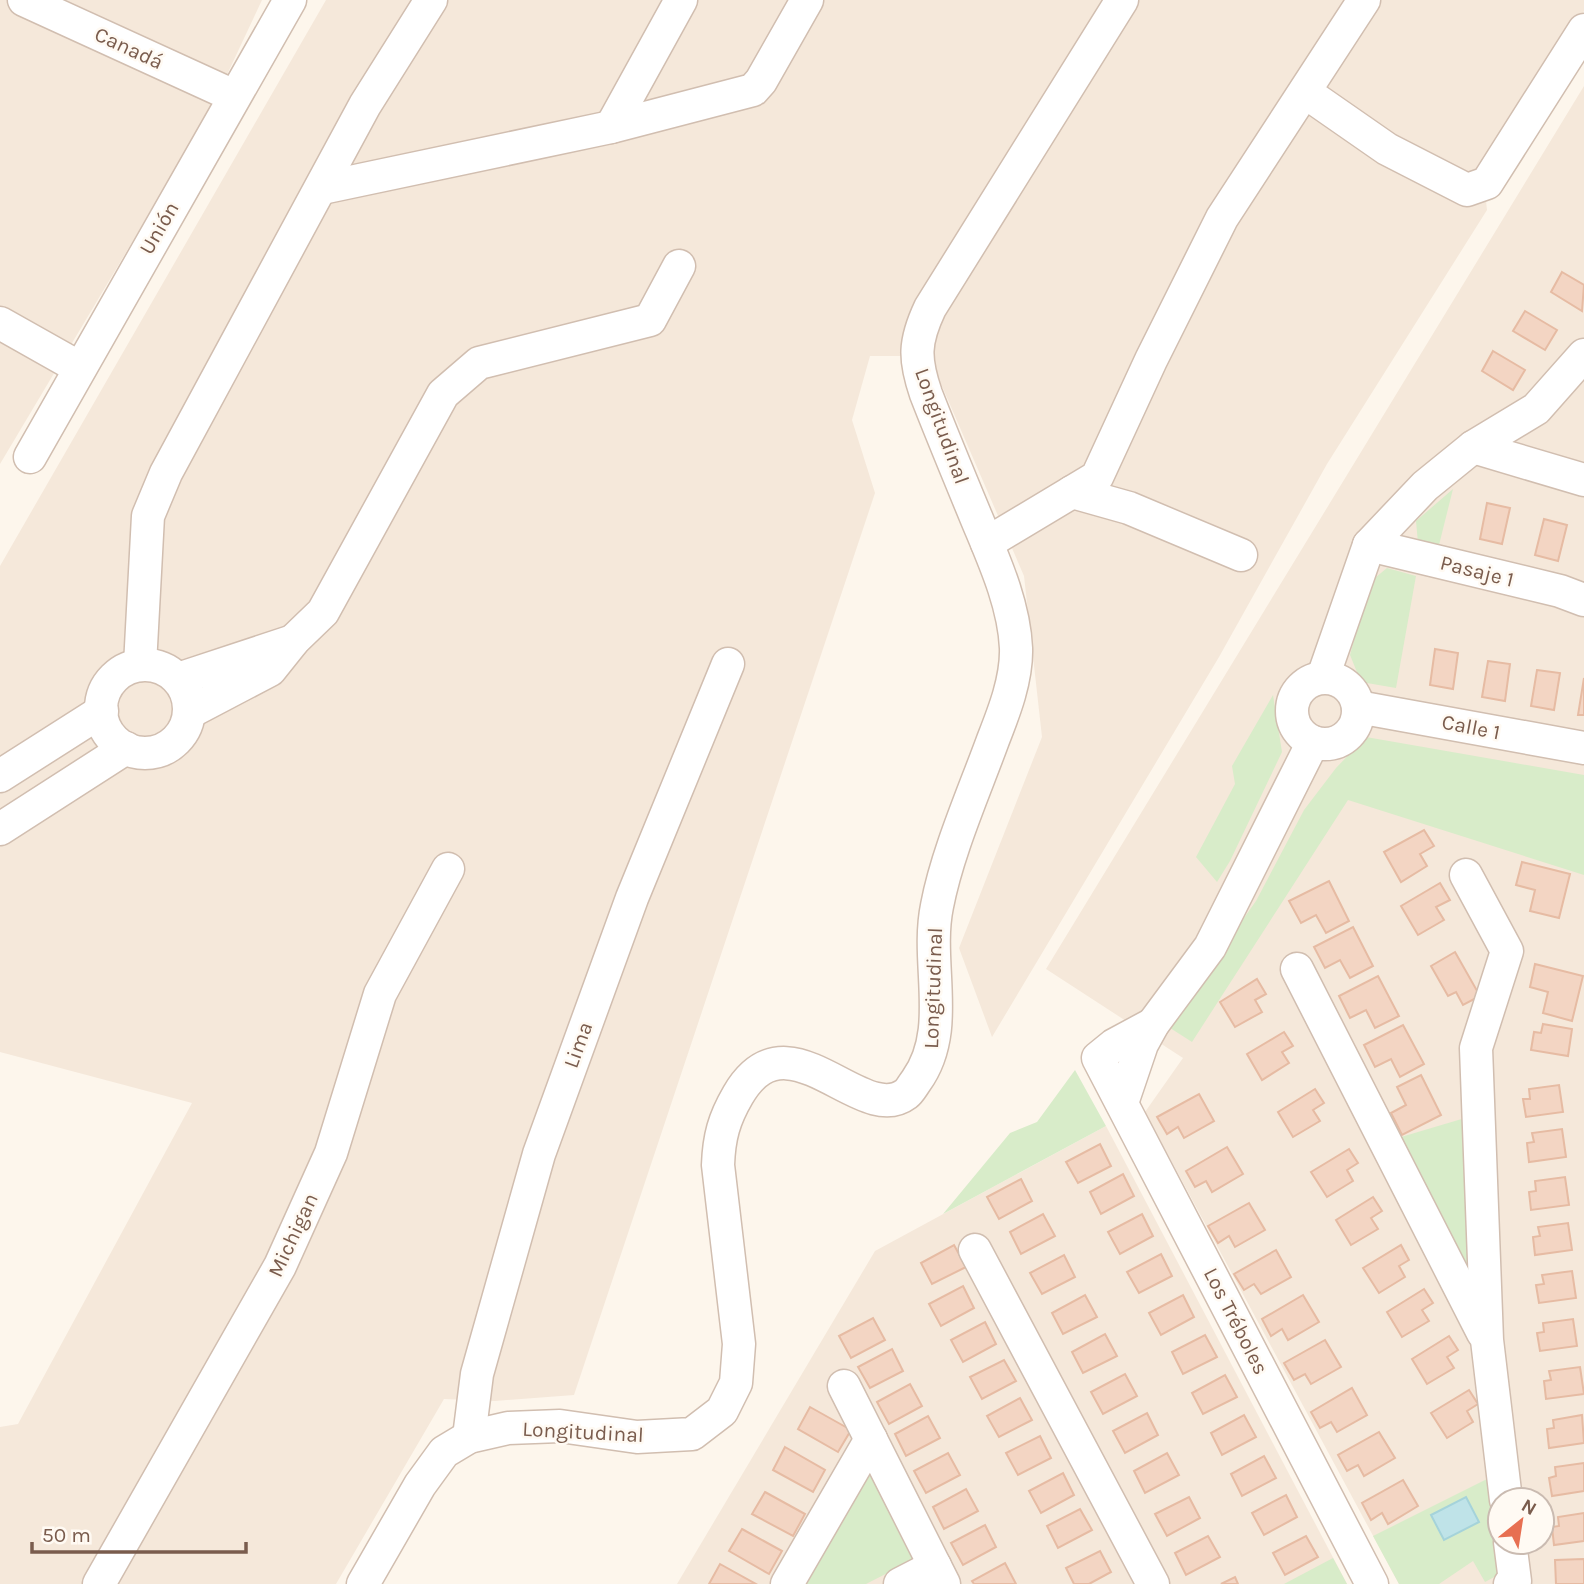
<svg xmlns="http://www.w3.org/2000/svg" width="1584" height="1584" viewBox="0 0 1584 1584" font-family="Karla,sans-serif">
	<style>
		.residential { fill: #f5e8da; fill-rule: evenodd }
		.green { fill: #d8ecc9 }
		.water { fill: #bfe3e8; stroke: #a5d3da; stroke-width: 2 }
		.building { fill: #f3d5c3; stroke: #e6bba3; stroke-width: 2 }
		.lines { fill: none; stroke-linecap: round; stroke-linejoin: round }
		.minor-casing { stroke: #d1beb0; stroke-width: 35 }
		.minor { stroke: #fff; stroke-width: 32 }
		.labels { text-anchor: middle; dominant-baseline: central; stroke-width: 5; stroke-linejoin: round; paint-order: stroke }
		.street-label { font-size: 21px; fill: #7a5c4d; stroke: #fffaf3 }
	</style>
	<rect width="100%" height="100%" fill="#fdf6ec"/>
	<g class="residential">
		<path d="M0,0H262L209,113L0,464Z"/>
		<path d="M326,0H1584V11L1483,173L1487,210L1327,464L1219,657L992,1037L959,948L1042,737L1024,576L929,356H870L852,420L875,493L574,1395L495,1401L444,1399L336,1584H0V1427L18,1424L192,1103L0,1052V566Z"/>
		<path d="M1584,86V1584H1399L1145,1112L1183,1058L1046,969ZM1500,1500H1542V1542H1500Z"/>
		<path d="M1106,1126L1347,1584H677L875,1251Z"/>
	</g>
	<g class="green">
		<path d="M1453,489L1438,549L1418,543L1416,521Z"/>
		<path d="M1387,568L1416,576L1396,688L1361,682L1350,655L1370,582Z"/>
		<path d="M1273,695L1282,752L1230,861L1217,882L1196,857L1235,784L1232,766Z"/>
		<path d="M1366,737L1584,775V875L1348,800L1192,1042L1167,1026L1256,901L1304,810L1336,768Z"/>
		<path d="M1075,1070L1106,1126L943,1214L1010,1133L1037,1122Z"/>
		<path d="M1465,1118L1477,1301L1391,1140Z"/>
		<path d="M866,1474L879,1477L915,1559L866,1584H800Z"/>
		<path d="M1493,1476L1498,1575L1485,1582L1473,1561L1439,1584H1399L1373,1536Z"/>
		<path d="M1333,1558L1347,1584H1284Z"/>
	</g>
	<path class="water" d="M1466,1497L1479,1522L1444,1540L1431,1515Z"/>
	<g class="building">
		<path d="M1562,272L1584,285L1582,311L1551,292Z"/>
		<path d="M1525,311L1557,330L1545,350L1513,331Z"/>
		<path d="M1493,351L1525,370L1513,390L1482,371Z"/>
		<path d="M1487,503L1510,508L1502,544L1480,539Z"/>
		<path d="M1544,519L1567,525L1558,561L1535,555Z"/>
		<path d="M1435,649L1458,653L1453,689L1430,685Z"/>
		<path d="M1488,661L1510,664L1505,701L1482,697Z"/>
		<path d="M1537,670L1560,673L1554,710L1531,706Z"/>
		<path d="M1584,678V715H1578Z"/>
		<path d="M1424,830L1434,846L1420,854L1427,866L1401,882L1384,852Z"/>
		<path d="M1522,862L1570,874L1559,918L1530,911L1535,890L1516,885Z"/>
		<path d="M1329,881L1349,921L1326,933L1316,915L1301,923L1289,901Z"/>
		<path d="M1440,883L1450,900L1436,907L1444,920L1418,935L1401,906Z"/>
		<path d="M1353,927L1373,966L1350,978L1340,960L1325,968L1314,947Z"/>
		<path d="M1455,952L1480,996L1463,1005L1456,992L1448,996L1431,966Z"/>
		<path d="M1535,964L1583,976L1572,1021L1543,1013L1548,992L1530,987Z"/>
		<path d="M1378,976L1399,1016L1375,1028L1366,1010L1350,1018L1339,996Z"/>
		<path d="M1257,979L1266,994L1255,1000L1262,1012L1235,1027L1220,1002Z"/>
		<path d="M1543,1024L1572,1029L1568,1056L1531,1050L1534,1032L1541,1033Z"/>
		<path d="M1403,1025L1424,1064L1400,1077L1391,1059L1375,1067L1364,1045Z"/>
		<path d="M1284,1032L1293,1046L1282,1052L1289,1063L1262,1080L1247,1054Z"/>
		<path d="M1421,1075L1441,1115L1402,1135L1391,1113L1406,1105L1397,1087Z"/>
		<path d="M1559,1085L1563,1112L1526,1117L1523,1099H1530L1529,1089Z"/>
		<path d="M1315,1089L1324,1103L1313,1110L1320,1121L1293,1137L1278,1112Z"/>
		<path d="M1199,1094L1214,1121L1184,1138L1178,1127L1167,1134L1157,1117Z"/>
		<path d="M1562,1129L1566,1157L1529,1162L1527,1143L1534,1142L1532,1133Z"/>
		<path d="M1100,1144L1111,1166L1078,1183L1066,1162Z"/>
		<path d="M1227,1147L1243,1174L1212,1192L1206,1181L1195,1187L1186,1171Z"/>
		<path d="M1349,1149L1358,1163L1347,1170L1353,1181L1327,1197L1311,1172Z"/>
		<path d="M1123,1174L1134,1196L1101,1214L1090,1192Z"/>
		<path d="M1565,1177L1569,1205L1531,1210L1529,1192L1536,1191L1535,1181Z"/>
		<path d="M1021,1179L1032,1201L999,1219L987,1197Z"/>
		<path d="M1373,1197L1382,1211L1371,1218L1378,1229L1351,1245L1336,1220Z"/>
		<path d="M1249,1203L1265,1230L1235,1247L1229,1236L1218,1243L1208,1226Z"/>
		<path d="M1043,1214L1055,1236L1021,1254L1010,1232Z"/>
		<path d="M1142,1214L1153,1236L1120,1254L1108,1232Z"/>
		<path d="M1568,1223L1572,1250L1535,1255L1533,1237L1540,1236L1538,1227Z"/>
		<path d="M954,1245L966,1267L932,1284L921,1263Z"/>
		<path d="M1401,1245L1409,1260L1399,1266L1405,1277L1379,1293L1363,1268Z"/>
		<path d="M1276,1250L1291,1277L1261,1294L1254,1284L1244,1290L1234,1274Z"/>
		<path d="M1161,1254L1172,1276L1139,1293L1127,1272Z"/>
		<path d="M1064,1255L1075,1277L1042,1294L1030,1273Z"/>
		<path d="M1572,1271L1576,1298L1539,1303L1536,1285L1544,1284L1542,1275Z"/>
		<path d="M963,1286L974,1308L941,1326L929,1304Z"/>
		<path d="M1424,1289L1433,1303L1422,1310L1429,1321L1402,1337L1387,1312Z"/>
		<path d="M1085,1295L1097,1317L1063,1334L1052,1313Z"/>
		<path d="M1183,1295L1194,1317L1161,1335L1149,1313Z"/>
		<path d="M1303,1295L1319,1322L1288,1340L1282,1329L1271,1336L1262,1319Z"/>
		<path d="M873,1318L885,1340L851,1358L839,1336Z"/>
		<path d="M1573,1319L1577,1346L1540,1351L1537,1333L1544,1332L1543,1323Z"/>
		<path d="M985,1322L996,1344L963,1362L951,1340Z"/>
		<path d="M1105,1334L1117,1356L1083,1373L1072,1352Z"/>
		<path d="M1205,1335L1217,1357L1183,1374L1172,1352Z"/>
		<path d="M1449,1336L1458,1350L1447,1357L1454,1368L1427,1384L1412,1359Z"/>
		<path d="M1325,1340L1341,1367L1311,1384L1305,1374L1294,1380L1284,1363Z"/>
		<path d="M892,1349L903,1371L870,1388L858,1367Z"/>
		<path d="M1004,1360L1016,1381L982,1399L970,1377Z"/>
		<path d="M1580,1367L1584,1394L1546,1399L1544,1381L1551,1380L1549,1371Z"/>
		<path d="M1125,1374L1137,1396L1103,1414L1091,1392Z"/>
		<path d="M1225,1375L1237,1397L1203,1414L1192,1393Z"/>
		<path d="M910,1384L922,1406L889,1424L877,1402Z"/>
		<path d="M1352,1388L1367,1415L1337,1432L1331,1422L1320,1428L1311,1412Z"/>
		<path d="M1469,1390L1478,1404L1467,1411L1473,1422L1447,1438L1431,1413Z"/>
		<path d="M1020,1398L1032,1420L999,1437L987,1416Z"/>
		<path d="M810,1407L851,1430L838,1452L798,1429Z"/>
		<path d="M1147,1413L1158,1435L1125,1453L1113,1431Z"/>
		<path d="M1244,1415L1256,1437L1222,1455L1211,1433Z"/>
		<path d="M1582,1415L1584,1443L1549,1448L1547,1429L1554,1428L1553,1420Z"/>
		<path d="M928,1416L940,1438L906,1456L895,1434Z"/>
		<path d="M1379,1432L1395,1458L1364,1476L1358,1465L1347,1471L1338,1455Z"/>
		<path d="M1040,1436L1051,1458L1018,1475L1006,1453Z"/>
		<path d="M785,1447L825,1470L813,1492L773,1470Z"/>
		<path d="M948,1453L960,1475L926,1493L914,1471Z"/>
		<path d="M1167,1453L1179,1475L1145,1493L1134,1471Z"/>
		<path d="M1264,1456L1276,1478L1242,1496L1231,1474Z"/>
		<path d="M1584,1463V1491L1552,1496L1549,1478L1556,1476L1555,1467Z"/>
		<path d="M1063,1473L1074,1495L1041,1513L1029,1491Z"/>
		<path d="M1403,1480L1418,1506L1388,1524L1382,1513L1371,1520L1362,1503Z"/>
		<path d="M966,1489L978,1511L944,1529L933,1507Z"/>
		<path d="M765,1492L805,1514L793,1536L752,1514Z"/>
		<path d="M1286,1495L1297,1517L1264,1535L1252,1513Z"/>
		<path d="M1189,1497L1200,1518L1167,1536L1155,1514Z"/>
		<path d="M1080,1509L1092,1530L1058,1548L1047,1526Z"/>
		<path d="M1584,1513V1541L1554,1545L1552,1527L1559,1526L1558,1517Z"/>
		<path d="M985,1525L996,1547L963,1565L951,1543Z"/>
		<path d="M742,1529L782,1551L769,1574L729,1551Z"/>
		<path d="M1208,1536L1220,1557L1186,1575L1175,1553Z"/>
		<path d="M1306,1536L1318,1557L1285,1575L1273,1553Z"/>
		<path d="M1100,1551L1111,1572L1089,1584H1074L1066,1568Z"/>
		<path d="M1584,1559V1584H1556L1555,1560Z"/>
		<path d="M1005,1563L1016,1584H974L972,1581Z"/>
		<path d="M720,1564L756,1584H709Z"/>
		<path d="M1235,1577L1238,1584H1221Z"/>
	</g>
	<g class="lines">
		<defs>
			<g id="minor">
				<path d="M24,0L234,96"/>
				<path d="M1305,92L1387,149L1467,190L1487,183L1584,30"/>
				<path d="M611,127L681,0"/>
				<path d="M322,188L611,127L753,90L761,81L807,0"/>
				<path d="M0,323L80,368"/>
				<path d="M1473,447L1584,480"/>
				<path d="M30,457L290,0"/>
				<path d="M1072,492L1129,508L1241,555"/>
				<path d="M987,543L1097,477L1151,360L1222,218L1364,0"/>
				<path d="M1369,545L1560,591L1584,600"/>
				<path d="M140,665L148,516L166,473L365,105L431,0"/>
				<circle cx="145" cy="709" r="44"/>
				<path d="M1323,677L1369,545L1425,486L1473,447L1536,409L1584,355"/>
				<circle cx="1325" cy="711" r="33"/>
				<path d="M178,679L293,641"/>
				<path d="M1358,707L1584,748"/>
				<path d="M190,712L270,670L294,640L323,612L443,394L479,363L650,320L679,266"/>
				<path d="M0,776L102,711"/>
				<path d="M0,829L126,748"/>
				<path d="M1466,875L1507,951L1476,1048L1487,1340L1506,1500"/>
				<path d="M1297,969L1483,1333"/>
				<path d="M1153,1024L1114,1045L1098,1058L1372,1584"/>
				<path d="M1122,1103L1142,1044L1153,1024L1210,947L1313,742"/>
				<path d="M975,1250L1153,1584"/>
				<path d="M844,1386L944,1584"/>
				<path d="M469,1437L477,1374L539,1154L632,898L728,664"/>
				<path d="M99,1584L280,1266L331,1153L380,994L448,869"/>
				<path d="M363,1584L420,1485L444,1452L469,1437L508,1428L560,1426L637,1437L692,1434L722,1411L736,1383L739,1344L718,1165C719,1137 724,1119 738,1095C788,1009 861,1128 906,1094C910,1091 913,1085 916,1081C953,1030 925,964 937,906C947,853 974,792 993,740C1004,712 1017,679 1016,648C1014,603 993,558 976,517C959,476 942,435 926,394C914,359 914,342 930,308L1122,0"/>
				<path d="M787,1584L871,1439"/>
				<path d="M900,1584L935,1566"/>
				<path d="M1510,1584L1515,1581L1510,1542"/>
			</g>
		</defs>
		<use href="#minor" class="minor-casing"/>
		<use href="#minor" class="minor"/>
	</g>
	<g class="labels">
		<g class="street-label">
			<text transform="translate(129 48) rotate(25)">Canadá</text>
			<text transform="translate(159 228) rotate(-60)">Unión</text>
			<text transform="translate(942 426) rotate(70)">Longitudinal</text>
			<text transform="translate(1477 571) rotate(14)">Pasaje 1</text>
			<text transform="translate(1471 727) rotate(11)">Calle 1</text>
			<text transform="translate(933 988) rotate(-88)">Longitudinal</text>
			<text transform="translate(578 1045) rotate(-70)">Lima</text>
			<text transform="translate(293 1235) rotate(-65)">Michigan</text>
			<text transform="translate(1236 1321) rotate(63)">Los Tréboles</text>
			<text transform="translate(583 1432) rotate(3)">Longitudinal</text>
		</g>
	</g>
	<g transform="translate(1521 1521) rotate(30)"><circle r="33" fill="#fffaf3" stroke="#cabbb1" stroke-width="2"/>
	<path d="M0-5L12 26L0 18L-12 26Z" fill="#e76f51"/>
	<text y="-10" font-size="19" font-weight="bold" text-anchor="middle" fill="#7a5c4d">N</text>
	</g>
	<path d="M32 1542v10h214v-10" fill="none" stroke="#7a5c4d" stroke-width="3.5"/>
	<text x="42" y="1542" font-size="21" fill="#7a5c4d" stroke="#fffaf3" stroke-width="5" paint-order="stroke">50 m</text>
</svg>
